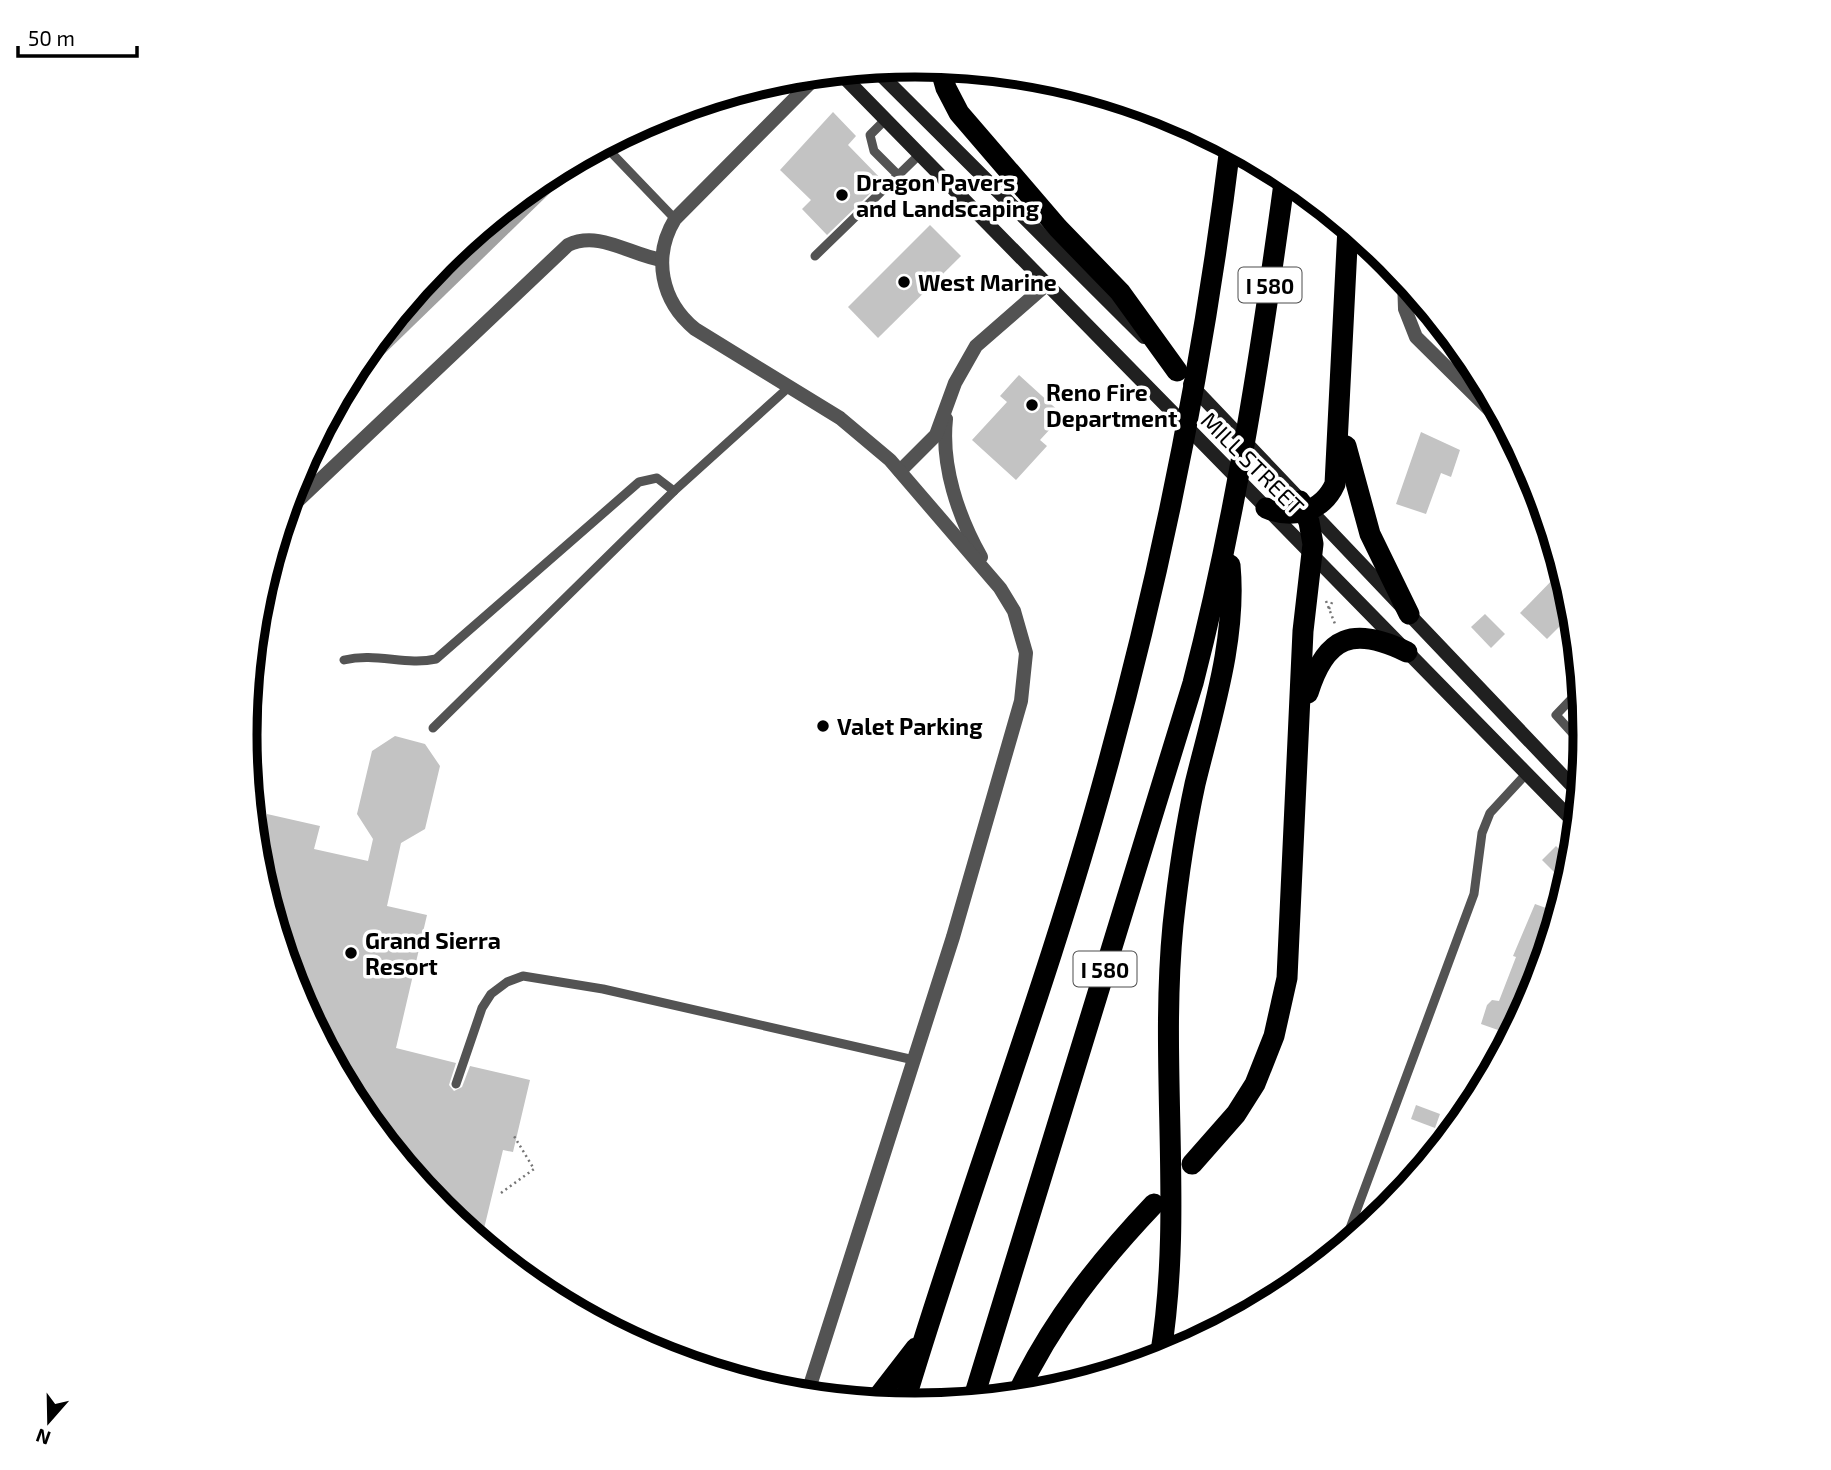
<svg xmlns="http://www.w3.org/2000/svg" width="1831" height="1470" font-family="'Exo 2',sans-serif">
	<rect width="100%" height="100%" fill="#fff"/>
	<!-- water -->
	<polygon fill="#a1a1a1" points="557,170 556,181 550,193 340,397 358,362 442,261 543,177"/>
	<!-- building -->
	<g fill="#c3c3c3">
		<polygon points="833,112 856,136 848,145 883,181 827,235 802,209 811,200 780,170"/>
		<polygon points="930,225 961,256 878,338 848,307"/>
		<polygon points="1019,375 1063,415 1040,440 1047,446 1016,480 972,440 1007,402 1000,396"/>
		<polygon points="1421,432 1460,450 1451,477 1441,473 1426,514 1396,504"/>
		<polygon points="1562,570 1574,612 1547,639 1520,613"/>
		<polygon points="1485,614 1505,634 1491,648 1471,627"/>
		<polygon points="395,736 425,744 440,766 425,829 401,843 387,906 427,915 396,1048 456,1063 449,1085 454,1091 462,1087 470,1066 530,1080 513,1152 503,1150 481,1241 441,1209 358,1107 296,991 258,865 257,856 267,814 320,826 314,849 368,861 373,839 357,814 372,751"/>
		<polygon points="1556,846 1562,852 1568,847 1574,853 1567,885 1542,860"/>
		<polygon points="1548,903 1560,908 1535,992 1489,1078 1482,1074 1498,1030 1481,1024 1487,1005 1492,1000 1499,1001 1516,957 1513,956 1535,904 1546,908"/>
		<polygon points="1416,1105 1440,1114 1435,1128 1411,1119"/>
	</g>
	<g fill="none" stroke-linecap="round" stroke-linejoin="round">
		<!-- path -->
		<g stroke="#757575" stroke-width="2.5" stroke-dasharray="2 3.5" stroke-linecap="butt">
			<polyline points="1326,601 1335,624"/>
			<polyline points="1329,609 1333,600"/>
			<polyline points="501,1193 534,1169 514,1136"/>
		</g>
		<!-- service -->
		<g stroke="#535353" stroke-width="9">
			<polyline points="885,120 870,135 874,151 899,176"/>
			<polyline points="604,145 675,219"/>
			<polyline points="815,256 919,155"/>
			<polyline points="1469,389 1476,368"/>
			<path d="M344,660C376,652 406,666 436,659L639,482L657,478L674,491"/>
			<polyline points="1578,692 1556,715 1585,747"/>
			<polyline points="433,728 674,491 789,387"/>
			<polyline points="1566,780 1583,766"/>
			<polyline points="456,1084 482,1008 491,994 507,982 523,976 603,989 914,1060"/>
			<polyline points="1343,1247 1474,894 1482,833 1490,813 1526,774"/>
		</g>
		<!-- minor -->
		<g stroke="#535353" stroke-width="14">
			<polyline points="1404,279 1405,309 1416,337 1508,428"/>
			<path d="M946,419C941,466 958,516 981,557"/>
			<polyline points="900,471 936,435 955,383 976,346 1046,285"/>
			<path d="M286,512L568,245C599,230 630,255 662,260"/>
			<path d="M807,1395L953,937L1021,701L1026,653L1014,611L1000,588L890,460L840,418L695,329C661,301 652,257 675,219L819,74"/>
		</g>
		<!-- secondary -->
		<g stroke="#202020" stroke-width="14">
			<polyline points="875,69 1144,337"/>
			<polyline points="839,72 1577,825"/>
			<polyline points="1190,384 1580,794"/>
		</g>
		<!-- motorway -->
		<g stroke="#000" stroke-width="21">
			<polyline points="940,67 946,88 959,113 1058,228 1120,292 1177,371"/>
			<polyline points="1346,446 1370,534 1409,614"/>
			<path d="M1266,508C1292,519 1322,513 1335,484L1348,227"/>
			<path d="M1308,693C1326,635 1354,626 1407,652"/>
			<polyline points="1192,1164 1236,1114 1255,1084 1274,1036 1287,978 1303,631 1313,544 1309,522 1300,501"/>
			<path d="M1160,1358C1184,1214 1159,1070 1173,925C1178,878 1185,830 1195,784C1212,714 1237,638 1230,565"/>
			<path d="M1017,1395C1051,1322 1099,1262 1154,1204"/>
			<path d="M973,1400L1193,683C1236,517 1262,346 1285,176"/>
			<polyline points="875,1401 916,1348"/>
			<path d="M904,1404C967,1193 1047,987 1105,775C1162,569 1204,359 1230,147"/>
		</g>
	</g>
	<!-- markers -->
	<g fill="#000" stroke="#fff" stroke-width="2.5">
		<circle cx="842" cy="195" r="7"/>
		<circle cx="904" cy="282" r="7"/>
		<circle cx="1032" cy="405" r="7"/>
		<circle cx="823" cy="726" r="7"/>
		<circle cx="351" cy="953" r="7"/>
	</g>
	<g text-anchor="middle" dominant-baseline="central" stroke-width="7" stroke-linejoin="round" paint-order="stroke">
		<!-- shield labels -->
		<g fill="#fff" stroke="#4c4c4c" stroke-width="2">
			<rect x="1238.5" y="267.5" width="63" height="35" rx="5"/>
			<rect x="1073.5" y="951.5" width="63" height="35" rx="5"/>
		</g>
		<g font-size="21" font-weight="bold" fill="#000">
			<text x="1270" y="285">I 580</text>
			<text x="1105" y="969">I 580</text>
		</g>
		<!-- poi labels -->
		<g font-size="23" font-weight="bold" fill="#000" stroke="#fff" text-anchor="start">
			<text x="856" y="182">Dragon Pavers<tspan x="856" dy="26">and Landscaping</tspan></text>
			<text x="918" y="282">West Marine</text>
			<text x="1046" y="392">Reno Fire<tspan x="1046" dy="26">Department</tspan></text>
			<text x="837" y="726">Valet Parking</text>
			<text x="365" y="940">Grand Sierra<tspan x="365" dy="26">Resort</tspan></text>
		</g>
		<!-- street labels -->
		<g font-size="23" fill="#000" stroke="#fff">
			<text transform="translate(1253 463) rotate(45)">MILL STREET</text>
		</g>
	</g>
	<!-- crop -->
	<path d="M0 0H1831V1470H0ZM257 735a658 658 0 1 1 1316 0a658 658 0 1 1-1316 0Z" fill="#fff" fill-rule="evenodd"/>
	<path fill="none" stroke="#000" stroke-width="9" d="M257 735a658 658 0 1 1 1316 0a658 658 0 1 1-1316 0Z"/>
	<!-- north arrow -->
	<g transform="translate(49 1421) rotate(200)" stroke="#ffffff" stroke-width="5" paint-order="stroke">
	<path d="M0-5L12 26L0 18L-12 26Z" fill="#000000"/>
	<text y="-10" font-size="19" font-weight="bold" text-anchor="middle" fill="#000000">N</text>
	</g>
	<!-- scale -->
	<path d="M18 46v10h119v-10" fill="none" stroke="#000000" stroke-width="3.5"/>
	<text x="28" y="46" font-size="21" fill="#000000" stroke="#ffffff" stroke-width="5" paint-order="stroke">50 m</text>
</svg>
